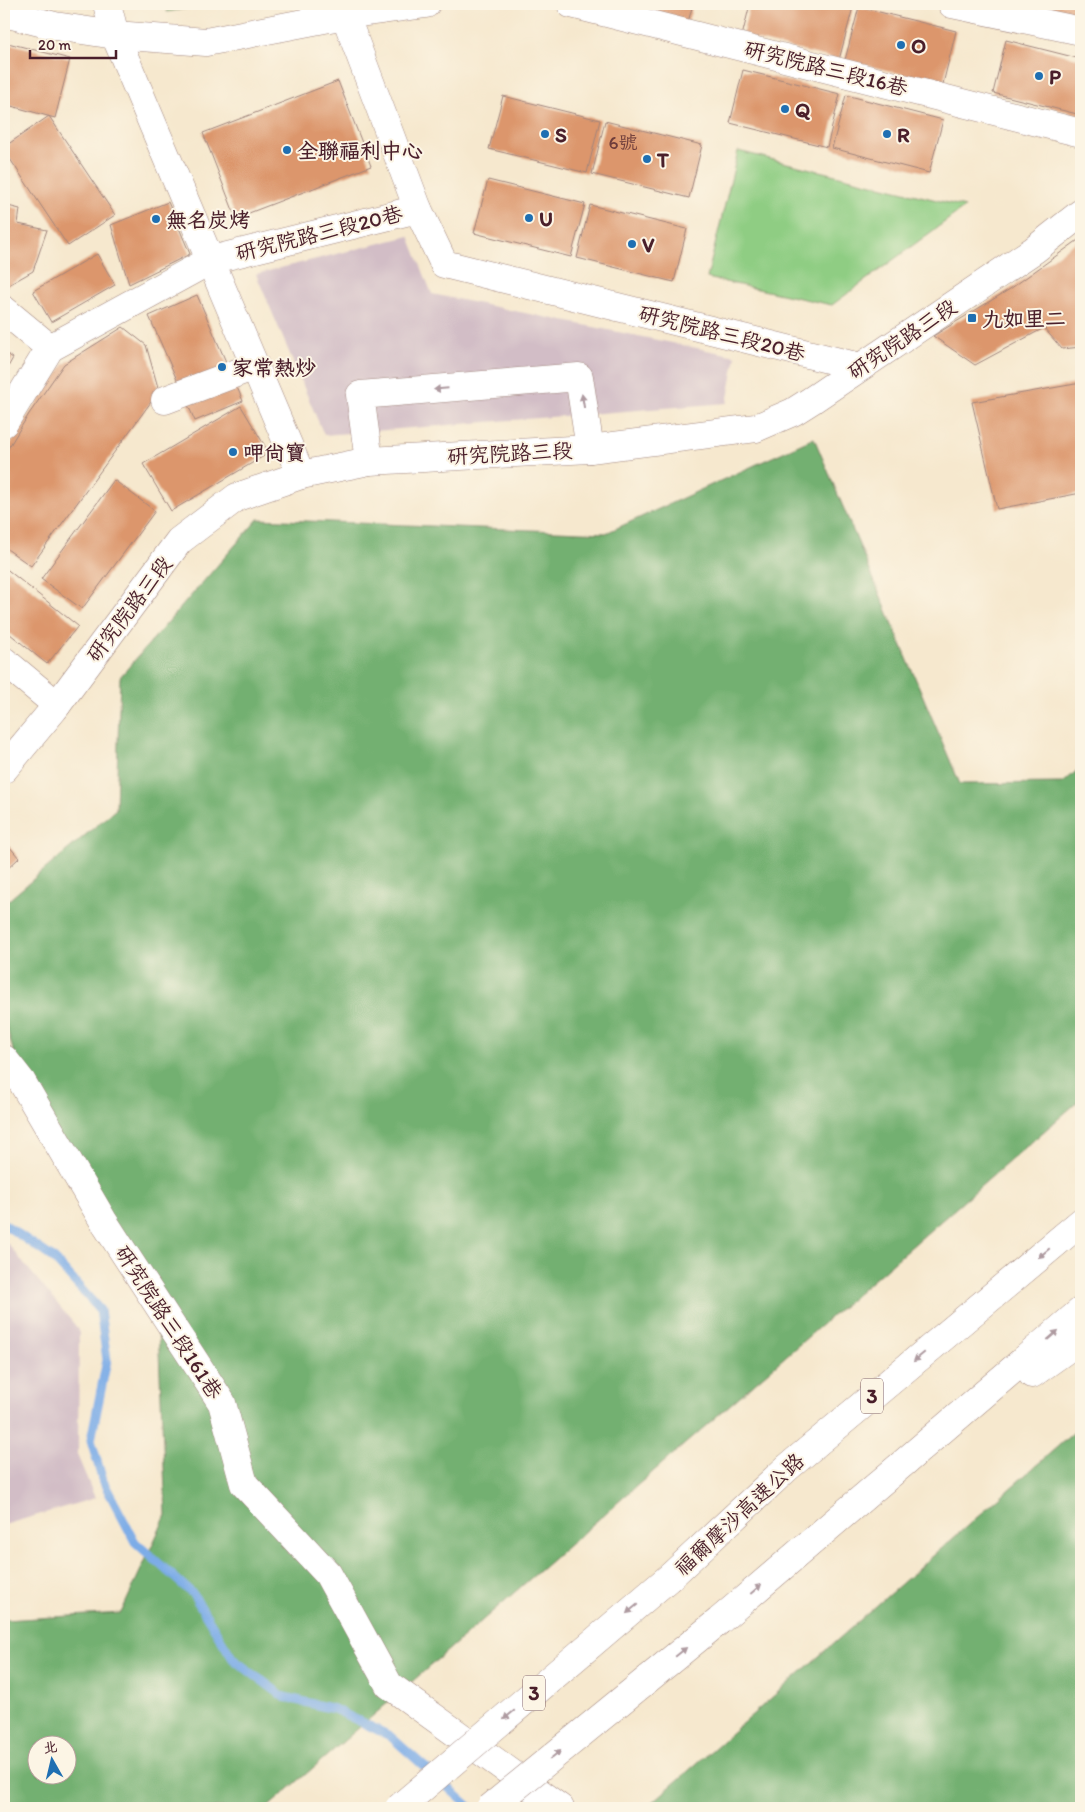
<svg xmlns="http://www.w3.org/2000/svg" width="1085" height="1812" font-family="Itim,'LXGW WenKai TC',sans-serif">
	<rect width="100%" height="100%" fill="#fcf5e5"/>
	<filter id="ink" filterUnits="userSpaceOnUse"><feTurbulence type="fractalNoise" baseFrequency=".02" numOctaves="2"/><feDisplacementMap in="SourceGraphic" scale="10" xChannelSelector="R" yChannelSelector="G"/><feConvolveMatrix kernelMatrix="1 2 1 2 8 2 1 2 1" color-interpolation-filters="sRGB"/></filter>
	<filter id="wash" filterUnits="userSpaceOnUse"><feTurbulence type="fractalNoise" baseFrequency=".0096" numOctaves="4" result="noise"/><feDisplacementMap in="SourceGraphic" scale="20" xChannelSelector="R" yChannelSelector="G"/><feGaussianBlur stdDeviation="1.12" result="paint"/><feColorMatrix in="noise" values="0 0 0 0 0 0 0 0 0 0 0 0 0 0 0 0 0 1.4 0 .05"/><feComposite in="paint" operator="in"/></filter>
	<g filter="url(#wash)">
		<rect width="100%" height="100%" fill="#f6e8ce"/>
		<!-- industrial -->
		<g fill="#d2bdc6">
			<polygon points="409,236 432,294 736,356 727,403 324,435 256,274"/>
			<polygon points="4,1244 8,1244 79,1330 78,1457 95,1498 4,1525"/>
		</g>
		<!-- green -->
		<g fill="#8fcd83" stroke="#6c7657">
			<polygon points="166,4 211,4 167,12"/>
			<polygon points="738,151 965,207 832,305 707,278"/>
		</g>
		<!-- forest -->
		<g fill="#73b071" stroke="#5e684e" fill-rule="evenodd">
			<path d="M814,438L960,784L1063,783L1081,767V1099L267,1808H4V1620L121,1613L166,1515L157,1305L22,1082L4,1018V904L116,809L120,677L258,519L606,533ZM38,1744H68V1774H38Z"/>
			<polygon points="1081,1426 1081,1808 646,1808"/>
		</g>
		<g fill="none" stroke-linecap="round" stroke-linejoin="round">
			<!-- stream -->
			<polyline stroke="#7bace7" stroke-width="9" points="4,1224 53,1258 100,1310 107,1360 91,1440 103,1481 135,1542 193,1594 233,1659 284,1697 334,1709 390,1736 471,1808"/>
		</g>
		<g id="blocks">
			<!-- building -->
			<g fill="#dc966c">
				<polygon points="600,4 693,4 687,26"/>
				<polygon points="750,4 840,4 853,7 839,60 742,36"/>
				<polygon points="1019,4 1081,4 1081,20"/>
				<polygon points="859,7 956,31 943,84 845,60"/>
				<polygon points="1006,40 1081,59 1081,115 993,93"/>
				<polygon points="4,42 70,59 55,118 4,104"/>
				<polygon points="743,70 840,94 827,147 730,123"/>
				<polygon points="338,81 371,166 236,218 203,133"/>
				<polygon points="846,95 943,120 929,173 832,148"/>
				<polygon points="503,96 600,120 587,173 489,149"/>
				<polygon points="49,116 115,215 68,246 4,150 4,147"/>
				<polygon points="605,121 702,145 689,198 592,174"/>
				<polygon points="488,180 585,204 571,257 474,233"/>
				<polygon points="4,185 9,187 4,203"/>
				<polygon points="168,202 190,254 129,284 111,225"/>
				<polygon points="4,205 20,209 18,224 47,230 33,271 5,287"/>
				<polygon points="590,205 687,229 674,282 577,258"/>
				<polygon points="1081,238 1081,347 1062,349 1044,328 975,365 933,336 1010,289"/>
				<polygon points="97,254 115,285 51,322 33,291"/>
				<polygon points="197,295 243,401 195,421 149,316"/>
				<polygon points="123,327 146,345 159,391 31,566 4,547 4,455 29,414 64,364"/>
				<polygon points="4,352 13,358 4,374"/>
				<polygon points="1081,383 1081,493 997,509 972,402"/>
				<polygon points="241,406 269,453 171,511 143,464"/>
				<polygon points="114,480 155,511 82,609 41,579"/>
				<polygon points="4,567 78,626 47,664 4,629"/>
				<polygon points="4,840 19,858 4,872"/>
			</g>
		</g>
	</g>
	<g filter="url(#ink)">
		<use href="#blocks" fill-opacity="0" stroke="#a0847c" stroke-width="1"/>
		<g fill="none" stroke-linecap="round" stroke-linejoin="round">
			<defs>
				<g id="minor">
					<polyline points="107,4 115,35 301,475"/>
					<polyline points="571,4 1081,133"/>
					<polyline points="952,4 1081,31"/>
					<polyline points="4,13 55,26 115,35 206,42 345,15 426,4"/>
					<polyline points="345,15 418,209"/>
					<polyline points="4,310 50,348"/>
					<polyline points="165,400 255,366"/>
					<polyline points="4,423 50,348 211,260 418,209 444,264 860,367"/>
					<polyline points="369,461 360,395 579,377 590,449"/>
					<polyline points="4,661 57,705"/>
					<polyline points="4,769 54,709 179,541 237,497 301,475 369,461 590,449 756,428 793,412 812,400 1034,250 1081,213"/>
					<polyline points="4,1059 22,1082 104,1222 222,1403 244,1484 328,1574 389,1685 560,1808"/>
				</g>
				<g id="highway">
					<polyline points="1032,1374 1081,1339"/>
					<polyline points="670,1577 787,1468 1081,1222"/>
					<polyline points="719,1621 1081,1311"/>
				</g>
			</defs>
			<!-- minor casing -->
			<use href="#minor" stroke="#a0847c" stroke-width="29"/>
			<!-- highway casing -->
			<use href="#highway" stroke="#a0847c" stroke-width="29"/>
			<!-- minor -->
			<use href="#minor" stroke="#fff" stroke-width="28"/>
			<!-- highway -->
			<use href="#highway" stroke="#fff" stroke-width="28"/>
			<defs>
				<g id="highway-bridge">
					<polyline points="399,1808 670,1577"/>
					<polyline points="490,1808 719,1621"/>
				</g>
			</defs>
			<!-- highway-bridge casing -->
			<use href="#highway-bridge" stroke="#a0847c" stroke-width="29" stroke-linecap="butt"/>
			<!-- highway-bridge -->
			<use href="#highway-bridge" stroke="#fff" stroke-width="28"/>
		</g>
		<!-- one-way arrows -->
		<defs><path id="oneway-solid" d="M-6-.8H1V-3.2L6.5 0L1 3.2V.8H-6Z" transform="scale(1.25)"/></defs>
		<g fill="#ae9aa0">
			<use href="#oneway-solid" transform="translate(441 389) rotate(175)"/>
			<use href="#oneway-solid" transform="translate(583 401) rotate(-99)"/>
			<use href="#oneway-solid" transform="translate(1044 1253) rotate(140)"/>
			<use href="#oneway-solid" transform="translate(1053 1335) rotate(-41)"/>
			<use href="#oneway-solid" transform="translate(919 1357) rotate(140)"/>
			<use href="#oneway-solid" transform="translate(756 1589) rotate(-41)"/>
			<use href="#oneway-solid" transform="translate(632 1609) rotate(140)"/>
			<use href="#oneway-solid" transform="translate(681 1652) rotate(-39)"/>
			<use href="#oneway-solid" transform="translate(509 1715) rotate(140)"/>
			<use href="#oneway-solid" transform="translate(555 1755) rotate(-39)"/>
		</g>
	</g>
	<!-- markers -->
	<g fill="#1f6fb2" stroke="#fcf5e5" stroke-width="2">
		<circle cx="901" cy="45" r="5"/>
		<circle cx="1039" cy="76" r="5"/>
		<circle cx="785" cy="109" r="5"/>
		<circle cx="545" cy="134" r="5"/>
		<circle cx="887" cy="134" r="5"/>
		<circle cx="287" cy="150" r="5"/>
		<circle cx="647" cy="159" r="5"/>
		<circle cx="529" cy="218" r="5"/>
		<circle cx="156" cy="219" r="5"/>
		<circle cx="632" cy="244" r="5"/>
		<rect x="967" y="313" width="10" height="10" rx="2.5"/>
		<circle cx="222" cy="367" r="5"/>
		<circle cx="233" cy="452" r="5"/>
	</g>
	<g text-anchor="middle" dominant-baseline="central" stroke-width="4" stroke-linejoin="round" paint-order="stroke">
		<!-- number labels -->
		<g font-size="19" fill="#6e3d3b">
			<text x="623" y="142">6號</text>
		</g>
		<!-- shield labels -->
		<g fill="#fcf5e5" stroke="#7f5f63" stroke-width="1">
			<rect x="861" y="1378.5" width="22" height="35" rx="4"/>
			<rect x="523" y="1675.5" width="22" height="35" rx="4"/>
		</g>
		<g font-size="20" font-weight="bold" fill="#4a1f2b">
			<text x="872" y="1396">3</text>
			<text x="534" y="1693">3</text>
		</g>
		<!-- poi labels -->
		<g font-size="21" font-weight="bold" fill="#4a1f2b" stroke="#fcf5e5" text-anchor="start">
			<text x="911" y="45">O</text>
			<text x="1049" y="76">P</text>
			<text x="795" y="109">Q</text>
			<text x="555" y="134">S</text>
			<text x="897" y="134">R</text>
			<text x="297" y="150">全聯福利中心</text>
			<text x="657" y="159">T</text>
			<text x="539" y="218">U</text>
			<text x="166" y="219">無名炭烤</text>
			<text x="642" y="244">V</text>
			<text x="982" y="318">九如里二</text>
			<text x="232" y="367">家常熱炒</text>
			<text x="243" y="452">呷尚寶</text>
		</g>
		<!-- street labels -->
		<g font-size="21" fill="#4a1f2b" stroke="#fcf5e5">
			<text transform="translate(826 68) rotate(14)">研究院路三段16巷</text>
			<text transform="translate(319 233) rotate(-14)">研究院路三段20巷</text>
			<text transform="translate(722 333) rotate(14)">研究院路三段20巷</text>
			<text transform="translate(902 339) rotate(-34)">研究院路三段</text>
			<text transform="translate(510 453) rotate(-3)">研究院路三段</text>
			<text transform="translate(129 609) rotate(-53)">研究院路三段</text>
			<text transform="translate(169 1322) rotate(57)">研究院路三段161巷</text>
			<text transform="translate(739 1514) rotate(-43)">福爾摩沙高速公路</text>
		</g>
	</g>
	<!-- margin -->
	<rect width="1085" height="1812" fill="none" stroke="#fcf5e5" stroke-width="20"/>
	<!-- north arrow -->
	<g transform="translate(52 1760) rotate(352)"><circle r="24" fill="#fcf5e5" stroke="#b59f9b"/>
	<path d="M0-4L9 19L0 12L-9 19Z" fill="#1f6fb2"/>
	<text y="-8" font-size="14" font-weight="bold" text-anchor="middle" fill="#4a1f2b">北</text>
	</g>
	<!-- scale -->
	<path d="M30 50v8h86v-8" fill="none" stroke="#4a1f2b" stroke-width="2.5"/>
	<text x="38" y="50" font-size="15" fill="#4a1f2b" stroke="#fcf5e5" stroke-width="4" paint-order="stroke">20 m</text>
</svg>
